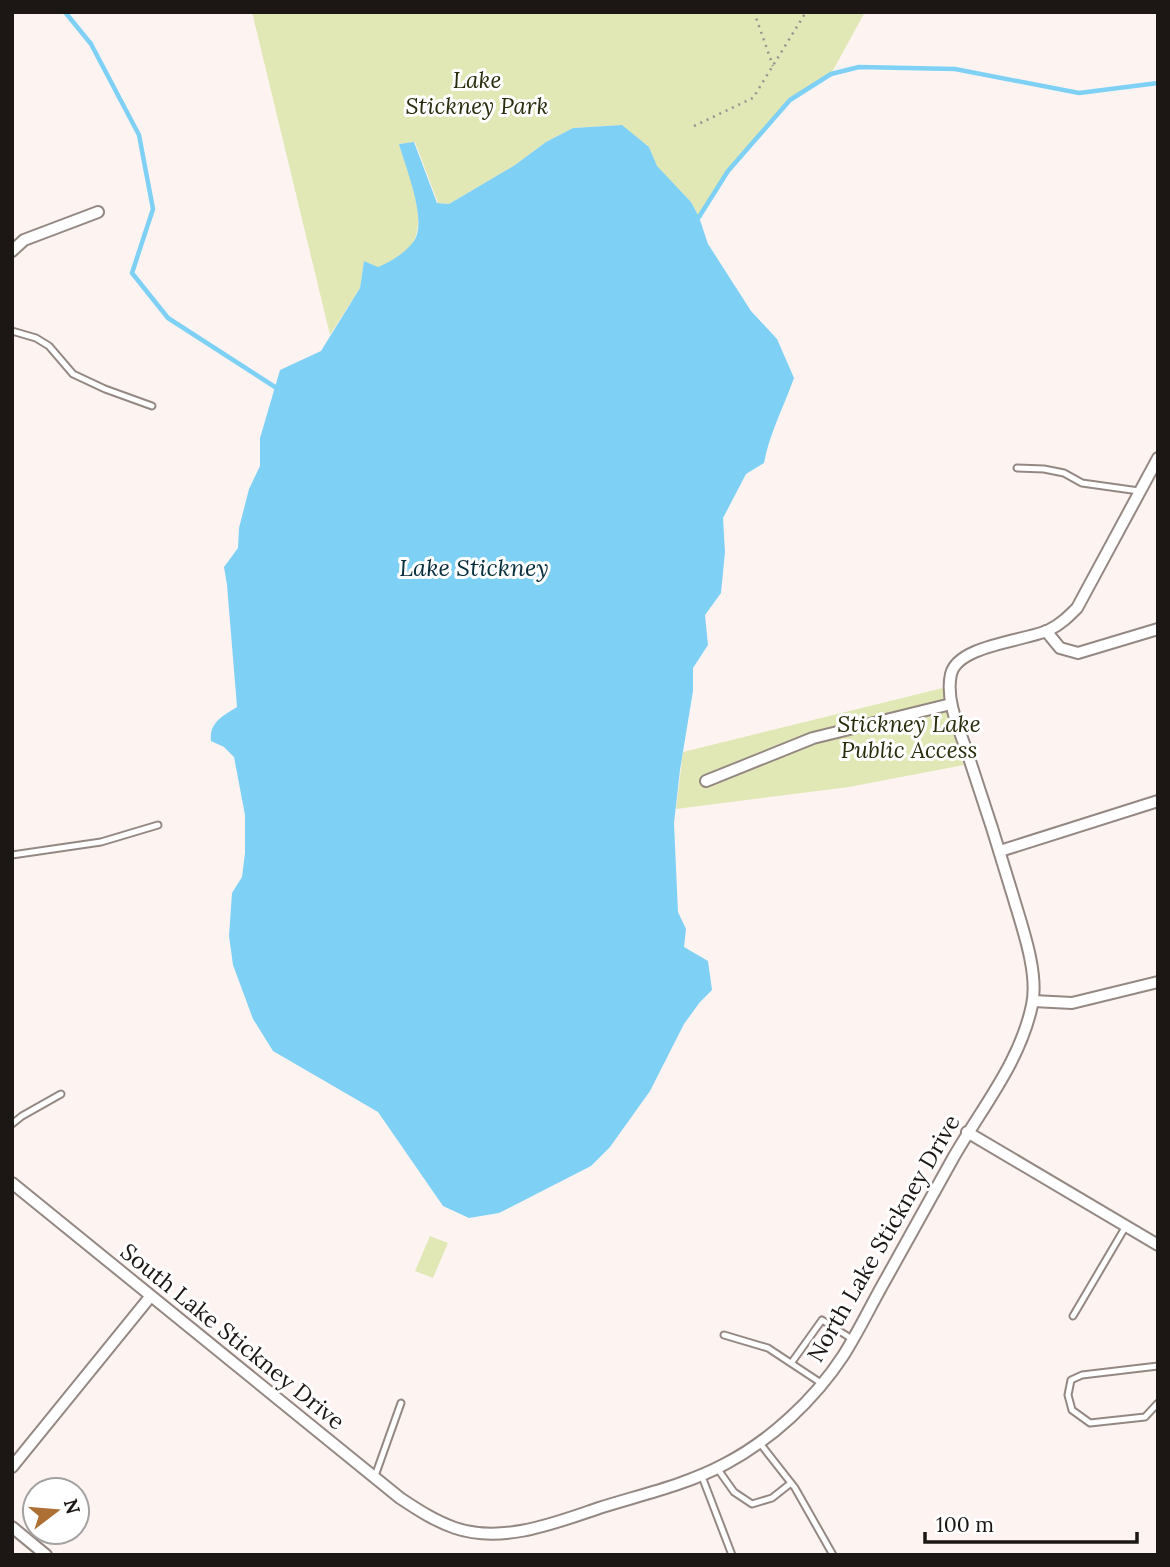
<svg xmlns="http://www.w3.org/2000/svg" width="1170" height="1567" font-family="Lora,serif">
	<rect width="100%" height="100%" fill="#fdf4f1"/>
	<!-- green -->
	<g fill="#e1e8b5">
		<path d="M252,12H865L831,74L790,100L728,171L699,217L691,202L656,166L649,147L621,125L573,128L546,142L515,165L449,204L438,203L415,142L399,144C407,172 424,207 416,236C412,251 391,261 378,267L364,261L360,288L330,335Z"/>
		<polygon points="943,688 945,706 964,765 849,787 676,809 683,752"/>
		<polygon points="430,1236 448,1243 433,1278 415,1271"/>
	</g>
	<!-- water -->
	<path fill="#7fd0f5" d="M622,125L649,147L657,166L691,202L699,217L708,244L751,311L777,339L794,378C784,406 769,435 764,463L746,474L723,518L725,552L721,593L705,615L708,645L693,668V691L680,770L674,823L678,912L686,929L684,947L708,961L712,990L700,1002L684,1024L650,1091L610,1147L591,1166L499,1213L469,1218L443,1206L378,1112L273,1051L253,1019L233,965L229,936L232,893L242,877L245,853V815L234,757L224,747L211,741C209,722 223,716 237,707L227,585L224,567L238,548L239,528L249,489L260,466V438L280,370L321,351L360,288L364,261L378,267C392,261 405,253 414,241C428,221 405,166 399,144L414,142L437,203L449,204L515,165L546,142L573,128Z"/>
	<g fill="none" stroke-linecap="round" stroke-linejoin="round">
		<!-- stream -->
		<g stroke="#7fd0f5" stroke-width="4.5">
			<polyline points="65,12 91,44 139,135 153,209 132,273 168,318 275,387"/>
			<polyline points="699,217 728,171 790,100 831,74 859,67 955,69 1079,93 1158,83"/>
		</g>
		<defs>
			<g id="lane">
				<polyline points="12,331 36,338 49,346 73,374 105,389 152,406"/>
				<polyline points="1017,468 1044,469 1064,473 1082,483 1139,491"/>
				<polyline points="12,855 101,842 158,825"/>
				<polyline points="12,1124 22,1116 61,1094"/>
				<polyline points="1073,1316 1126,1226"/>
				<polyline points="724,1335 768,1348 821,1383"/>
				<polyline points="792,1362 822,1320 852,1339"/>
				<polyline points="1158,1366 1082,1375 1071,1380 1068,1395 1072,1410 1090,1423 1145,1417 1158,1403"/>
				<polyline points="759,1442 795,1488 833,1555"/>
				<polyline points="717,1468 734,1492 752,1504 772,1498 791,1483"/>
				<polyline points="701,1474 732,1555"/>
				<polyline points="375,1476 401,1403"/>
			</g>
			<g id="street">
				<polyline points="12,251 24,240 98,212"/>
				<polyline points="1046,631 1060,648 1078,653 1158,629"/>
				<polyline points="706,781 813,738 951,704"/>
				<polyline points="1000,851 1158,801"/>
				<polyline points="1033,1001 1072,1003 1158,982"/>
				<polyline points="967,1132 1158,1245"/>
				<path d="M12,1183L400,1498C418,1510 435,1521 455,1528C502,1544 555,1523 599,1508C640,1495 686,1485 725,1464C771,1440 814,1400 843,1356C859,1331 872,1303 887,1277C909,1238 930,1199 952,1160C980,1110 1020,1063 1032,1005C1039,973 1022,927 1013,896C999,849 984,802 968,755C960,730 945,701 951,674C958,645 1025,641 1049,630C1061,624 1068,617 1077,608L1158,458"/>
				<polyline points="12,1467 150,1297"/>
				<polyline points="12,1527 46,1555"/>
			</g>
		</defs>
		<!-- lane casing -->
		<use href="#lane" stroke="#958883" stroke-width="9"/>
		<!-- street casing -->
		<use href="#street" stroke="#958883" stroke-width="14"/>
		<!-- path -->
		<g stroke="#99928f" stroke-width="2.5" stroke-dasharray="2 5" stroke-linecap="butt">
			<polyline points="754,12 773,66"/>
			<polyline points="694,126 753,98 806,12"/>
		</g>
		<!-- lane -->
		<use href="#lane" stroke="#fff" stroke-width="5"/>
		<!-- street -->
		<use href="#street" stroke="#fff" stroke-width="10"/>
	</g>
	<g text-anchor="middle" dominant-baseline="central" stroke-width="6" stroke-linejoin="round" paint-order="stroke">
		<!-- park labels -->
		<g font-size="23" font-style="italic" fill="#2a2d0d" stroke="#fff">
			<text x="477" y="79">Lake<tspan x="477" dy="26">Stickney Park</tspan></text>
			<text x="909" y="723">Stickney Lake<tspan x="909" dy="26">Public Access</tspan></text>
		</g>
		<!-- street labels -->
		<g font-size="23" fill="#1c1715" stroke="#fff">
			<text transform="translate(883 1238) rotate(-60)">North Lake Stickney Drive</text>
			<text transform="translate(233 1336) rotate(39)">South Lake Stickney Drive</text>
		</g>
		<!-- water labels -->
		<g font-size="24" font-style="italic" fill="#082f3e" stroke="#fff">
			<text x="474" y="567">Lake Stickney</text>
		</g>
	</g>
	<!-- border -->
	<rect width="1170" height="1567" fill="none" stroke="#1c1715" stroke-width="28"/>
	<!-- north arrow -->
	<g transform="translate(56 1511) rotate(74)"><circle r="33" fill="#ffffff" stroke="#a4a2a1" stroke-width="2"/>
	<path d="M0-5L12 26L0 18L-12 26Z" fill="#ae6f35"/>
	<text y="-10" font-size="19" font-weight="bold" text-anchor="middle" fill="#1c1715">N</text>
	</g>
	<!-- scale -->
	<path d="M925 1532v10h212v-10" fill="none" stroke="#1c1715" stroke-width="3.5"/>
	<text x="936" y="1532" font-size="21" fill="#1c1715" stroke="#ffffff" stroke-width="5" paint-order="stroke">100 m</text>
</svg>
